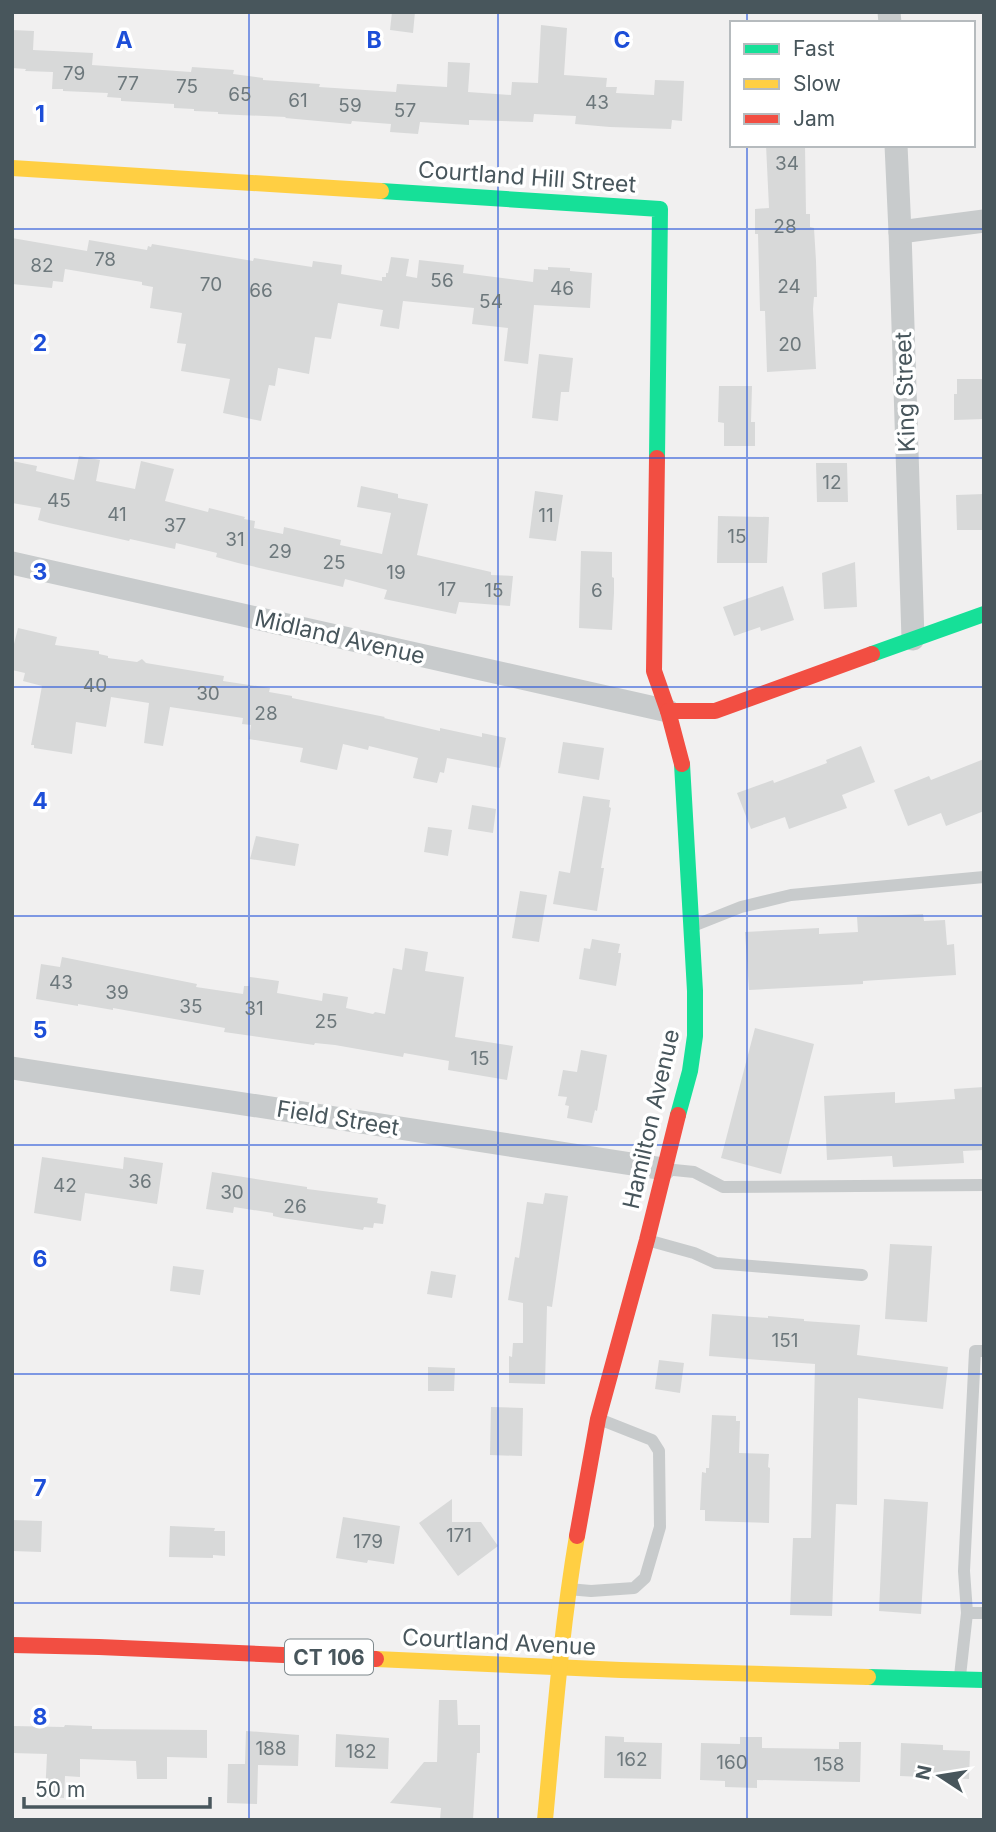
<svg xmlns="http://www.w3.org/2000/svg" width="996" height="1832" font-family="Inter,sans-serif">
	<rect width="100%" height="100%" fill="#f1f0f0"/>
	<!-- building -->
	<g fill="#d8d9d9">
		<polygon points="392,12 415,12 413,33 390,30"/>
		<polygon points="541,25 567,28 564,75 607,78 606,87 617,87 616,93 654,95 655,80 684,81 682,121 672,120 671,129 610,127 575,124 576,116 534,114 533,122 469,120 469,125 420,122 418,134 390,132 391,124 352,121 351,124 285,118 286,117 218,114 218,112 194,111 194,109 174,108 174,104 121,101 121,98 107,97 108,93 63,91 63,89 52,89 53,72 25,71 26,69 12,68 12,30 34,31 33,50 93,53 92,65 191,72 192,67 234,70 233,74 263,78 263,80 320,84 319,87 396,92 397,84 447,87 448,62 470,63 468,92 511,95 512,82 538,83"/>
		<polygon points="766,145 805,145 806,214 810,214 810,227 814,228 816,261 817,297 814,297 813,309 816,369 767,372 765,311 760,311 758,234 755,234 755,209 769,208"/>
		<polygon points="12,238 87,251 89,240 147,250 148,246 151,247 152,244 253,261 254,258 312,267 313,261 342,265 341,274 382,281 382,277 386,277 386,273 388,273 391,257 409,259 406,276 417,278 419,260 464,265 463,273 533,282 534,269 548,270 548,267 570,268 570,271 592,273 590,308 534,305 528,364 504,361 508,328 472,324 474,308 403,301 399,329 380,326 383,310 338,303 331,339 315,337 309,374 278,368 275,386 269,385 261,421 223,413 230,379 181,371 186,344 177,343 182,313 150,308 153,287 142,285 142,282 65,269 63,282 53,281 52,288 12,284"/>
		<polygon points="539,354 573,358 569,392 561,392 558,421 532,418"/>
		<polygon points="957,379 984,379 984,419 954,420 954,394 957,394"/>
		<polygon points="719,386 752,386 751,422 755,422 755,446 724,446 724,423 718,422"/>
		<polygon points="79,456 100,460 96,481 135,489 141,461 174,469 165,501 208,512 209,508 245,517 244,519 255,521 254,528 283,534 284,527 341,540 340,545 382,554 391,513 357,507 361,486 398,494 398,498 428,504 417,555 491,572 491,575 513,576 510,606 459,602 456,614 384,599 387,590 345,579 343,587 238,563 216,557 217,553 176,543 175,549 130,539 129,541 49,523 38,520 41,508 12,503 12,461 37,466 36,471 74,480"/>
		<polygon points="816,463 847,463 848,502 817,502"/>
		<polygon points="535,491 563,495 556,541 529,538"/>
		<polygon points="984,494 984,530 957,530 956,495"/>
		<polygon points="718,516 769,517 767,563 717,563"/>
		<polygon points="581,551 612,552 612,577 614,578 614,593 612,630 579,628"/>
		<polygon points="855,562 857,607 824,609 822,573"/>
		<polygon points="783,586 794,620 761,631 760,627 734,636 723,607"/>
		<polygon points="18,628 57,637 55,645 99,651 99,654 108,656 108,658 137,662 142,659 146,663 224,676 223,681 270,688 269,692 292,696 292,698 385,717 384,718 440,731 440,728 482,737 482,733 506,738 500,768 447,758 444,773 440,772 437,783 413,778 418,758 369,746 368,750 343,744 337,770 300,762 303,748 249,739 251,725 242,724 243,718 170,707 163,746 144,743 149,703 111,697 106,727 76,722 72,754 34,748 34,745 31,745 42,686 23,681 25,673 12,670 12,652"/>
		<polygon points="563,742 604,748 599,780 558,773"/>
		<polygon points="861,746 875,782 842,795 847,808 789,829 785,817 751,829 737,793 773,780 774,783 827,763 826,760"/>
		<polygon points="984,759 984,811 946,826 941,813 908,826 894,790 929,776 931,780"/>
		<polygon points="583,796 610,800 609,807 611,808 601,868 604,868 597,911 553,904 559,871 570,873"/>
		<polygon points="472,805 496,809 493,833 468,829"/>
		<polygon points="428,827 452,830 448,856 424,852"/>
		<polygon points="256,836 299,844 295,866 250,859"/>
		<polygon points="520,891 547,895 539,942 512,938"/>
		<polygon points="923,914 924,921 945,920 947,945 954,944 956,975 863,981 863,984 749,990 745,932 819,928 819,934 858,932 857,917"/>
		<polygon points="592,939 620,944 618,953 621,953 621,956 616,986 579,979 584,948 590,949"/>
		<polygon points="405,948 428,952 425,971 464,977 455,1037 513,1046 507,1080 448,1070 449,1061 404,1053 403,1057 335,1045 315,1043 314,1045 224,1032 225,1028 113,1008 113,1010 78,1004 78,1006 36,999 41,964 60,967 62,957 197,984 196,987 243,994 244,986 249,986 250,977 272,980 279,981 277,993 322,1001 323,993 348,997 346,1008 373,1014 375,1012 385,1014 393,968 402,970"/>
		<polygon points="755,1028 814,1044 781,1174 721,1158"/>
		<polygon points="581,1050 607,1055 597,1111 595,1110 592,1123 567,1118 569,1106 565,1105 567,1097 558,1096 563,1070 577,1072"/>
		<polygon points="984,1087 984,1150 963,1151 964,1163 893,1167 892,1156 827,1160 824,1096 895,1092 895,1103 955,1099 954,1089"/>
		<polygon points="42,1157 123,1169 124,1157 163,1163 157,1204 85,1193 81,1221 34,1213"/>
		<polygon points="212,1172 307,1187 307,1189 378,1198 377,1203 386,1205 383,1224 374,1223 373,1228 364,1227 363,1230 282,1218 273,1216 273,1213 234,1207 233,1213 206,1209"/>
		<polygon points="545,1193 568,1196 552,1307 547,1306 545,1384 509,1383 509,1356 512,1357 513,1343 523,1343 523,1303 508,1300 515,1257 519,1258 527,1202 543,1204"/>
		<polygon points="890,1244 932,1246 927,1322 885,1319"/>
		<polygon points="173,1266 204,1270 200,1295 170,1291"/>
		<polygon points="431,1271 456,1275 452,1298 427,1294"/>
		<polygon points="712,1314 768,1318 768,1316 804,1319 804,1321 860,1325 857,1355 948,1367 943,1409 858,1398 857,1505 836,1504 832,1616 790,1615 793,1538 811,1538 815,1364 709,1356"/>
		<polygon points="659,1360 684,1363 680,1393 655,1389"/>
		<polygon points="428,1367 455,1368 454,1391 428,1391"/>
		<polygon points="491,1407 523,1408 522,1456 490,1455"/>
		<polygon points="712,1415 736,1416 736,1421 740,1421 739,1453 769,1454 768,1467 770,1468 769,1523 705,1521 705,1510 700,1510 702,1472 706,1473 706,1468 709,1468"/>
		<polygon points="452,1499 452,1522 481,1522 498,1546 458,1576 419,1523"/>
		<polygon points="884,1499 928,1502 921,1614 879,1611"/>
		<polygon points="343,1517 400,1526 394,1564 368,1560 367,1563 336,1558"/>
		<polygon points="12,1520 42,1521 41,1552 12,1551"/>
		<polygon points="170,1526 215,1528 214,1531 225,1531 225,1556 213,1555 213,1558 169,1557"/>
		<polygon points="439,1700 457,1700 458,1725 480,1725 480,1753 477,1753 473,1820 440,1820 441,1808 390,1803 424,1762 437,1762"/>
		<polygon points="65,1725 92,1726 92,1729 207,1730 207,1758 167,1757 167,1779 137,1779 136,1761 80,1759 80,1777 65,1776 64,1798 45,1797 47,1754 12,1753 12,1726 64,1727"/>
		<polygon points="246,1731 299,1735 298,1766 258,1765 257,1804 227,1803 228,1764 245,1764"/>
		<polygon points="336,1734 389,1738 388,1769 335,1767"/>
		<polygon points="605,1736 624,1737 624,1742 662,1743 661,1779 604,1778"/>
		<polygon points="740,1737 762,1737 762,1748 839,1749 839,1742 861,1742 860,1782 757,1780 757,1788 725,1787 725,1781 700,1780 701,1743 740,1744"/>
		<polygon points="901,1743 943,1745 943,1750 970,1751 969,1779 900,1776"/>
	</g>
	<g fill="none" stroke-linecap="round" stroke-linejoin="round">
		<!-- lane -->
		<g stroke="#c8cbcc" stroke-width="12">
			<polyline points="693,926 741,907 791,895 984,877"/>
			<polyline points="664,1169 694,1172 723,1187 984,1185"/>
			<polyline points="647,1240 694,1253 716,1263 862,1275"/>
			<polyline points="568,1589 591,1591 634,1588 645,1578 660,1527 659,1451 652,1440 599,1419"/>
			<polyline points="967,1613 964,1571 975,1351 984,1351"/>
			<polyline points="960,1676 967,1613 984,1613"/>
		</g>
		<!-- street -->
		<g stroke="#c8cbcc" stroke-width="23">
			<polyline points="889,12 890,23"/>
			<polyline points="896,145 900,232 913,639"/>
			<polyline points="900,232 984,221"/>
			<polyline points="12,563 668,711"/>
			<polyline points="12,1068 664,1169"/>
		</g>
		<!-- fast -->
		<g stroke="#16e098" stroke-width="16">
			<polyline points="381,191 660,209 657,458"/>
			<polyline points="872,654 984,614"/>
			<polyline points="678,1115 690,1071 695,1036 695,991 682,764"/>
			<polyline points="868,1677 984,1680"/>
		</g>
		<!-- slow -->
		<g stroke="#ffcf43" stroke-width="16">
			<polyline points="12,168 381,191"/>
			<polyline points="376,1659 621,1670 868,1677"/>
			<path d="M545,1820C554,1725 561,1630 577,1536"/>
		</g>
		<!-- jam -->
		<g stroke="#f24e42" stroke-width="16">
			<polyline points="657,458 654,671 668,711 682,764"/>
			<polyline points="668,711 715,711 872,654"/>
			<polyline points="577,1536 598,1419 647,1240 678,1115"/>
			<polyline points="12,1645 99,1647 376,1659"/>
		</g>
	</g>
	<!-- grid -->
	<path fill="none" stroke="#1d4ed8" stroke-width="2" stroke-opacity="0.55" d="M249,12V1820M498,12V1820M747,12V23M747,145V1820M12,229H984M12,458H984M12,687H984M12,916H984M12,1145H984M12,1374H984M12,1603H984"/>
	<g text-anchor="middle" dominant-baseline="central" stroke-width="7" stroke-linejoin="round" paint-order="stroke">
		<!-- number labels -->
		<g font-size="19" fill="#6d787c">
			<text x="74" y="73">79</text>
			<text x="128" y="83">77</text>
			<text x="187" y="86">75</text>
			<text x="240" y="94">65</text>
			<text x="298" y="100">61</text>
			<text x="597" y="102">43</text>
			<text x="350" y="105">59</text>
			<text x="405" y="110">57</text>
			<text x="787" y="163">34</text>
			<text x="785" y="226">28</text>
			<text x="105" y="259">78</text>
			<text x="42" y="265">82</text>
			<text x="442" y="280">56</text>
			<text x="211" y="284">70</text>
			<text x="789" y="286">24</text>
			<text x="562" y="288">46</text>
			<text x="261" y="290">66</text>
			<text x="491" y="301">54</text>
			<text x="790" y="344">20</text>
			<text x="832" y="482">12</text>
			<text x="59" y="500">45</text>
			<text x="117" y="514">41</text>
			<text x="546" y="515">11</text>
			<text x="175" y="525">37</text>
			<text x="737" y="536">15</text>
			<text x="235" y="539">31</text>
			<text x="280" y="551">29</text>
			<text x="334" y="562">25</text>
			<text x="396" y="572">19</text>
			<text x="447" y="589">17</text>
			<text x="494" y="590">15</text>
			<text x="597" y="590">6</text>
			<text x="95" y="685">40</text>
			<text x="208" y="693">30</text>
			<text x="266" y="713">28</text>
			<text x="61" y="982">43</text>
			<text x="117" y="992">39</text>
			<text x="191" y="1006">35</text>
			<text x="254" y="1008">31</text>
			<text x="326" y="1021">25</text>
			<text x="480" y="1058">15</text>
			<text x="140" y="1181">36</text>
			<text x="65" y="1185">42</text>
			<text x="232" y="1192">30</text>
			<text x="295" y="1206">26</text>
			<text x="785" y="1340">151</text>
			<text x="459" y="1535">171</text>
			<text x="368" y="1541">179</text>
			<text x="271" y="1748">188</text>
			<text x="361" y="1751">182</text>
			<text x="632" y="1759">162</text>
			<text x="732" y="1762">160</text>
			<text x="829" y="1764">158</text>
		</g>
		<!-- shield labels -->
		<rect fill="#fff" stroke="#7f898d" stroke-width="2" x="285" y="1639.5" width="88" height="35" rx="5"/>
		<g font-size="21" font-weight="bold" fill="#48565c">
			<text x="329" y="1657">CT 106</text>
		</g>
		<!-- street labels -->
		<g font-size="23" fill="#48565c" stroke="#fff">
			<text transform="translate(527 177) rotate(4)">Courtland Hill Street</text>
			<text transform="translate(905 392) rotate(-92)">King Street</text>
			<text transform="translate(340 637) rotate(13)">Midland Avenue</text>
			<text transform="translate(338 1118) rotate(9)">Field Street</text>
			<text transform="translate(651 1119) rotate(-77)">Hamilton Avenue</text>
			<text transform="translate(499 1642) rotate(3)">Courtland Avenue</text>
		</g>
	</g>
	<g font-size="23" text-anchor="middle" font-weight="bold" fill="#1d4ed8" stroke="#fff" stroke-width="7" stroke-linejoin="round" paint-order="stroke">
		<text x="124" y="48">A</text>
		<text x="374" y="48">B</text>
		<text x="622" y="48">C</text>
		<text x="40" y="122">1</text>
		<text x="40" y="351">2</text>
		<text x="40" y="580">3</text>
		<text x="40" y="809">4</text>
		<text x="40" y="1038">5</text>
		<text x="40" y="1267">6</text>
		<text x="40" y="1496">7</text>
		<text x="40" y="1725">8</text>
	</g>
	<!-- border -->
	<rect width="996" height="1832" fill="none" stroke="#48565c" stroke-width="28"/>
	<!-- legend -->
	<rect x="730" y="21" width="245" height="126" fill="#ffffff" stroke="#b6bbbe" stroke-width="2"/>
	<rect x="744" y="44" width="35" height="10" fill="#16e098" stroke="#b6bbbe" stroke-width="2"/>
	<text x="793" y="56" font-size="21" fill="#48565c">Fast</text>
	<rect x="744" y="79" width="35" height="10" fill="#ffcf43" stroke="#b6bbbe" stroke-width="2"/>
	<text x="793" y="91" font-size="21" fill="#48565c">Slow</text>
	<rect x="744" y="114" width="35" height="10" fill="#f24e42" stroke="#b6bbbe" stroke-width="2"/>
	<text x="793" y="126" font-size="21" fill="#48565c">Jam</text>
	<!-- north arrow -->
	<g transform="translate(940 1776) rotate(282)" stroke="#ffffff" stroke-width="5" paint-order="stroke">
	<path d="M0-5L12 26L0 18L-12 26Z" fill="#48565c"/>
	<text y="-10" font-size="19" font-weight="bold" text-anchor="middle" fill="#48565c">N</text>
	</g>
	<!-- scale -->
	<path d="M24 1797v10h186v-10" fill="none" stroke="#48565c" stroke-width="3.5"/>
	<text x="35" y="1797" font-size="21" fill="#48565c" stroke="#ffffff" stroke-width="5" paint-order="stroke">50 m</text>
</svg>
